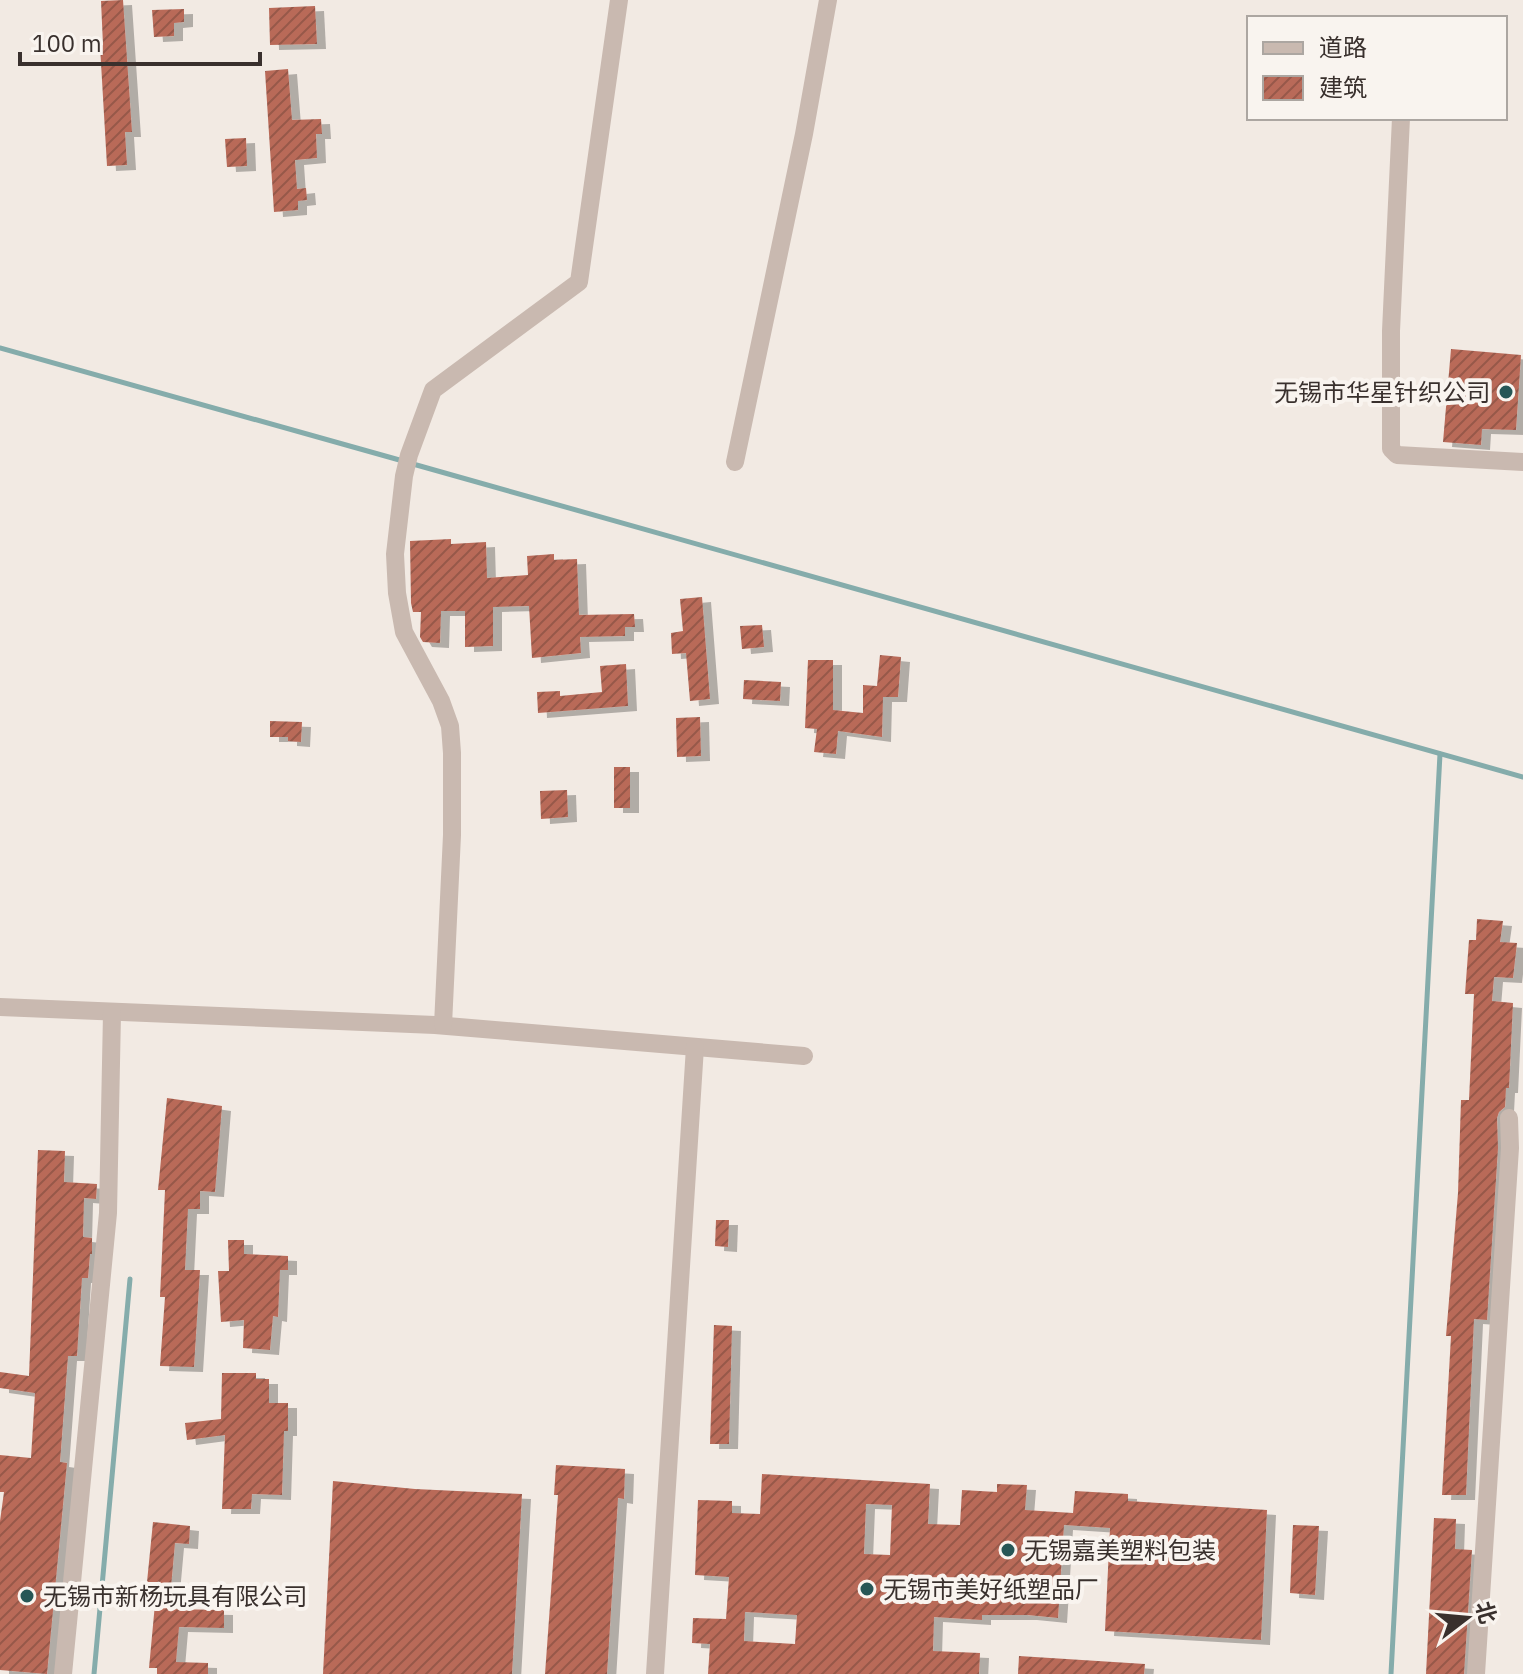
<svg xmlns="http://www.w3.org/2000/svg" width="1523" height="1674" font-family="'IBM Plex Sans','Noto Sans SC',sans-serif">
	<defs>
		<pattern id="building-hatch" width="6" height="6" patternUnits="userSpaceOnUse" patternTransform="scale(2)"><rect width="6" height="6" fill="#b96a59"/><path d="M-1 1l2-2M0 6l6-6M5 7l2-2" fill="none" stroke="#97584a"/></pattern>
		<filter id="shadow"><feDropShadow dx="9" dy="5" stdDeviation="0" flood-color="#0004"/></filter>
	</defs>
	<rect width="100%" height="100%" fill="#f2eae3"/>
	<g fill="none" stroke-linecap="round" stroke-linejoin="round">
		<!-- stream -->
		<g stroke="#85acab" stroke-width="5">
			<polyline points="0,348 403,461"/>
			<polyline points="413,464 1523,777"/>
			<polyline points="94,1674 130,1279"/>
			<polyline points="1391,1674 1440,754"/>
		</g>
	</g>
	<!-- building -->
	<g fill="url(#building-hatch)" fill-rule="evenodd" filter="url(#shadow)">
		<polygon points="123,0 132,132 125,132 127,165 107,166 100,46 103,45 101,1"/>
		<polygon points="315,6 317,44 270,45 269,8"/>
		<polygon points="184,9 184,22 174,23 174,36 154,37 152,10"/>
		<polygon points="288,69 292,120 321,119 322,134 316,134 317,158 295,160 297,189 306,188 307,200 298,201 298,210 274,212 265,71"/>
		<polygon points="246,138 247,166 227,167 225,139"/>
		<polygon points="1451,349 1521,355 1516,430 1482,429 1481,445 1443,442"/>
		<polygon points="451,539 451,544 486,542 487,578 528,575 527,556 554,554 554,560 577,559 579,615 634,614 635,627 625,627 625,636 580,637 581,653 532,658 529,606 493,607 493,646 465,647 465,611 441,611 440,643 423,642 420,637 421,612 413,612 411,603 410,541"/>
		<polygon points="702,597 710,699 690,701 686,653 672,654 671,633 683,631 680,599"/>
		<polygon points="762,625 764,647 742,649 740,626"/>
		<polygon points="880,655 901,657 898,697 883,697 882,737 838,731 836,754 814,752 817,729 805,728 808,660 833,660 833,710 863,713 863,685 877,686"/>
		<polygon points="626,664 628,706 538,713 537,692 560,691 560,696 602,692 600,666"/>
		<polygon points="744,680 781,682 780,701 743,699"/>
		<polygon points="700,717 701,756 677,757 676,718"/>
		<polygon points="270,721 302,722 301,742 288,741 288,737 270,737"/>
		<rect x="614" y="767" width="16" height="41"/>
		<polygon points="567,790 568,817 541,819 540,791"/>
		<polygon points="1477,919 1503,921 1500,942 1517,943 1513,978 1494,977 1492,1001 1513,1003 1509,1088 1506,1088 1505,1107 1499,1112 1497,1118 1498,1148 1487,1320 1474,1319 1466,1495 1442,1495 1451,1336 1446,1336 1458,1193 1461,1100 1469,1100 1474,994 1465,994 1469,940 1476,940"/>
		<polygon points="167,1098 222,1106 215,1192 200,1191 200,1209 188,1209 185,1270 200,1270 194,1367 160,1366 165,1297 160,1297 165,1190 158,1190"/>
		<polygon points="38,1150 65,1151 64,1182 97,1184 96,1199 84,1198 83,1237 92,1238 92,1254 90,1254 88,1278 82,1278 77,1356 68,1356 60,1462 67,1463 47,1674 0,1670 0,1521 4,1492 0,1492 0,1455 31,1458 35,1393 0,1388 0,1372 29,1376"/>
		<polygon points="716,1220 729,1220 728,1247 715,1246"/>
		<polygon points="228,1240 244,1240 244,1254 288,1256 288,1270 280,1270 278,1317 273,1316 270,1350 243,1348 244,1320 221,1322 218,1271 229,1271"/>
		<polygon points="714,1325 732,1326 729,1444 710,1444"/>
		<polygon points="222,1373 256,1373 256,1379 269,1379 269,1403 288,1403 288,1431 284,1431 282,1495 252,1494 251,1509 222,1509 225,1435 187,1440 185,1423 221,1419"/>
		<polygon points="556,1465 625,1469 624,1499 618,1498 607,1674 545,1674 558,1495 554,1495"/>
		<path d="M762,1474L930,1484L928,1524L960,1525L962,1490L997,1492V1484L1027,1485L1025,1510L1073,1513L1075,1491L1128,1494V1501L1267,1510L1261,1640L1105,1631L1110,1528L1064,1525L1058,1618L1028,1615H982V1620L934,1617L933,1651L980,1653L979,1674H708L710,1644L692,1643L693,1618L726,1619L729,1577L695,1575L698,1500L732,1501V1513L760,1514ZM866,1504L892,1505L890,1555L864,1554ZM745,1612L797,1615L795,1644L744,1641Z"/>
		<polygon points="333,1481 415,1489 522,1494 512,1674 323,1674"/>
		<polygon points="1434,1518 1456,1519 1455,1549 1472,1550 1464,1674 1426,1674"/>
		<polygon points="153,1522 190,1526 189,1544 175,1543 169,1609 224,1610 224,1628 179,1627 176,1662 208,1663 208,1674 157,1674 157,1668 149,1668 156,1593 146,1592"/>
		<polygon points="1293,1525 1319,1526 1315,1595 1290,1593"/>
		<polygon points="1019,1656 1145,1664 1144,1674 1018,1674"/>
	</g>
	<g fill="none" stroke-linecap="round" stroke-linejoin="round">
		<!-- minor -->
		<g stroke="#c9b9b0" stroke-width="18">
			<polyline points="1401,118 1391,331 1391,449 1397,455 1523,462"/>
			<polyline points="735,462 804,134 828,0"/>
			<polyline points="0,1007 435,1025 804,1056"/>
			<polyline points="443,1025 452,835 452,753 450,726 441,701 404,632 397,593 395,554 404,476 409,455 433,390 579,282 619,0"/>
			<polyline points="63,1674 108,1213 112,1013"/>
			<polyline points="655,1674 695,1047"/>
			<polyline points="1476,1674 1510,1148 1509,1118"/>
		</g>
	</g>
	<!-- markers -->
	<g fill="#265656" stroke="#f9f4ef" stroke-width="3">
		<circle cx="1506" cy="392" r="8"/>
		<circle cx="1008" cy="1550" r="8"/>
		<circle cx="867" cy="1589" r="8"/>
		<circle cx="27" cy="1596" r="8"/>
	</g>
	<g text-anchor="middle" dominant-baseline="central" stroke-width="8" stroke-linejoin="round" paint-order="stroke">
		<!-- poi labels -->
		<g font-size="24" fill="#39302d" stroke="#f9f4ef" text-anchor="start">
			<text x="1490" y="392" text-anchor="end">无锡市华星针织公司</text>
			<text x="1024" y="1550">无锡嘉美塑料包装</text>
			<text x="883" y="1589">无锡市美好纸塑品厂</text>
			<text x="43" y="1596">无锡市新杨玩具有限公司</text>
		</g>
	</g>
	<!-- legend -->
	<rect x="1247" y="16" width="260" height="104" fill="#f9f4ef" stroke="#aca6a1" stroke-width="2"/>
	<rect x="1263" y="42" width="40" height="12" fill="#c9b9b0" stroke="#aca6a1" stroke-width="2"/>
	<text x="1319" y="56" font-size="24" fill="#39302d">道路</text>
	<rect x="1263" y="76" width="40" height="24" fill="url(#building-hatch)" stroke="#aca6a1" stroke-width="2"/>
	<text x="1319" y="96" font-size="24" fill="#39302d">建筑</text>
	<!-- north arrow -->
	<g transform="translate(1467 1618) rotate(74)" stroke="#f9f4ef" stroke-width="6" paint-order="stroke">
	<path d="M0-6L14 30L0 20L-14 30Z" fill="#39302d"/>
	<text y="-12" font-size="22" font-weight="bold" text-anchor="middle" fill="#39302d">北</text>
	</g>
	<!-- scale -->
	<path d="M20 52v12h240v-12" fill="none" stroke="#39302d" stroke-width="4"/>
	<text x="32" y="52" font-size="24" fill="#39302d" stroke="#f9f4ef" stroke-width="6" paint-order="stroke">100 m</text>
</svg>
